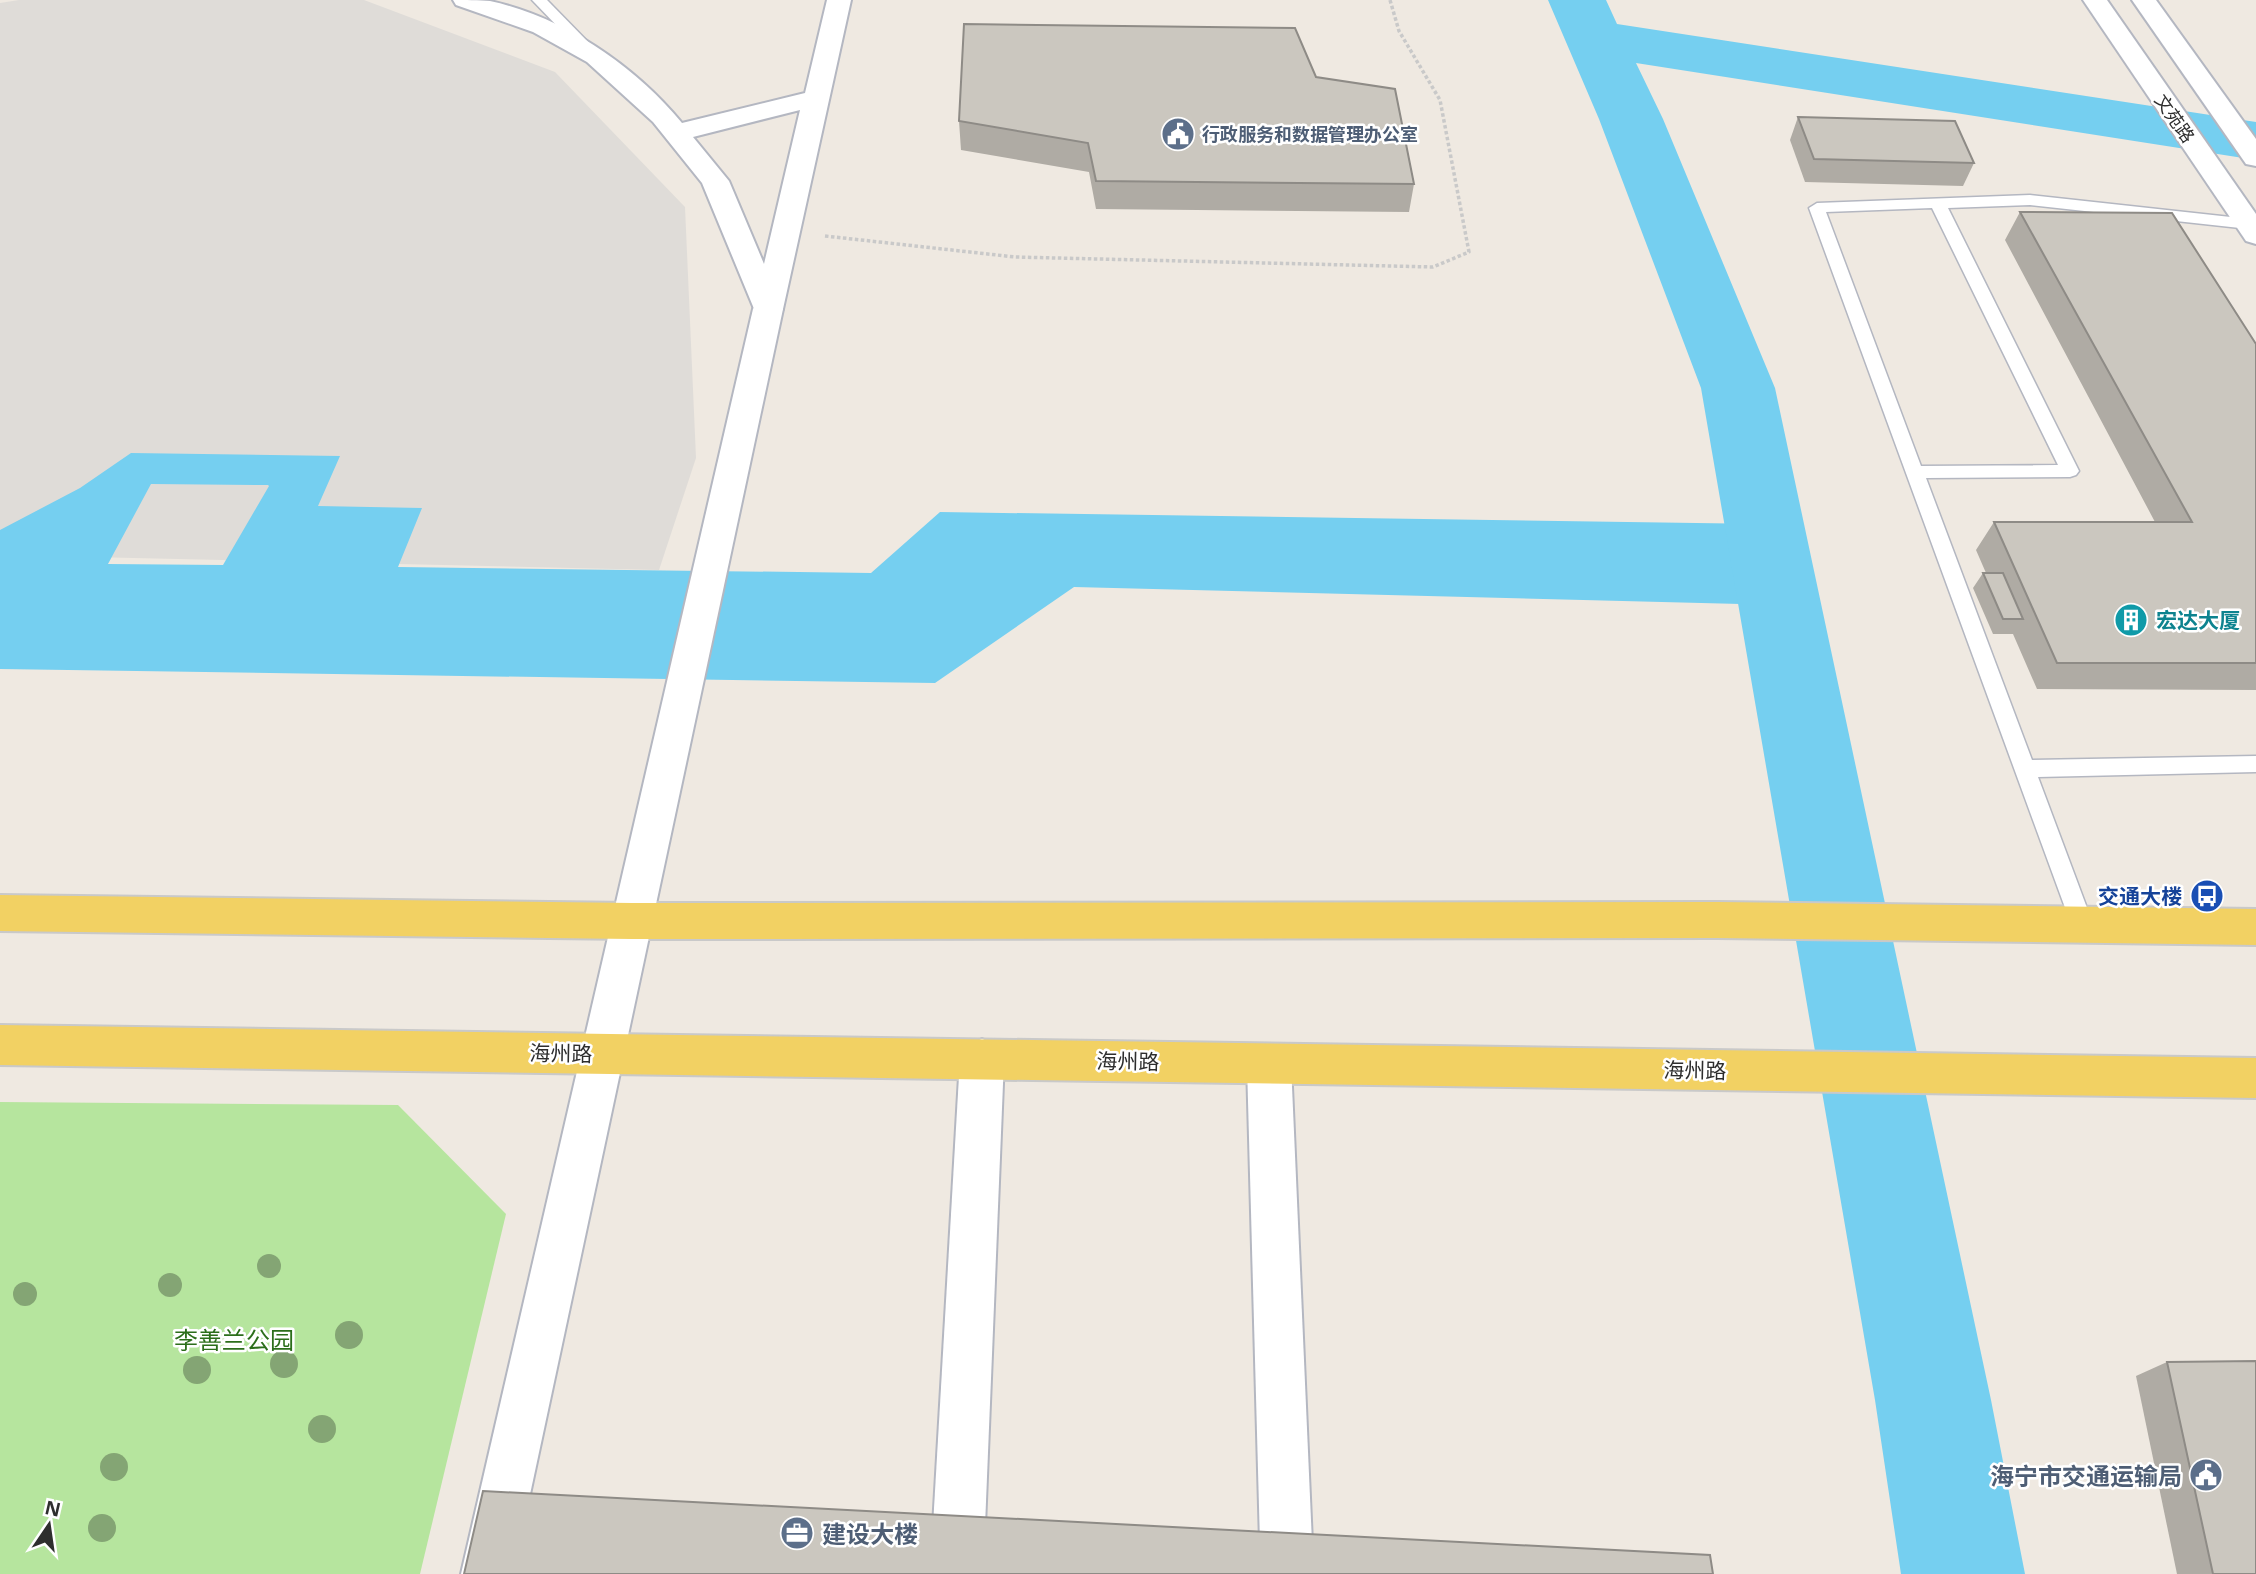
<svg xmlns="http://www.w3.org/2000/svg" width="2256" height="1574" font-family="'Open Sans','Noto Sans SC',sans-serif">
	<rect width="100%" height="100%" fill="#efe9e1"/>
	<!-- green -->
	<polygon fill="#b6e59e" points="0,1102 398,1105 506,1214 420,1574 0,1574"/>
	<!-- plaza -->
	<polygon fill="#dfdcd8" points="19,0 364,0 555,72 685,207 696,458 659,570 0,555 0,3"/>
	<!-- water -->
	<path fill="#75cff0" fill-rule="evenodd" d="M131,453L340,456L318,506L422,508L398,567L871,573L940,512L1765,524L1780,605L1074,587L935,683L0,669V530L80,488ZM151,484L268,485L269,486L223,565L108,564Z"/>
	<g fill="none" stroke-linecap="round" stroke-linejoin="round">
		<!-- river -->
		<polygon fill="#75cff0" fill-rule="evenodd" points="1548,0 1606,0 1617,24 2256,122 2256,160 1636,63 1663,119 1775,388 1991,1400 2025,1574 1901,1574 1875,1400 1701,388 1599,119"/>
		<defs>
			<g id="lane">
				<polygon points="532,0 547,0 594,48 594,54 584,54"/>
				<path d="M2030,195L2249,219L2256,223L2255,227L2249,229L2030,205L1948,208L2079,471L2076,475L2070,477L1926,478L2032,760L2256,756V772L2038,777L2093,924L2090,931L2082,934L2074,931L2071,924L1809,208L1817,203ZM1932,208L2058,465L1921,466L1826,212Z"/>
			</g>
			<g id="street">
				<path d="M453,0C465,0 479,0 490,1C564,17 635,66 682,123L805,93L827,0H851L783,309L779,316L768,319L757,316L702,183L653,122L587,62L533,32L456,5ZM800,110L764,264L729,181L693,137Z"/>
				<polygon points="982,1039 997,1045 1004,1059 985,1526 977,1544 959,1552 941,1544 933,1526 960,1059 967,1045"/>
				<polygon points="1269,1044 1284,1050 1291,1064 1312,1543 1304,1561 1286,1569 1268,1561 1260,1543 1247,1064 1254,1050"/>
			</g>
			<g id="secondary">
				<polygon points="2083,0 2107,0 2256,214 2256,244 2246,241"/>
				<polygon points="2132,0 2156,0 2256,139 2256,166 2246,164"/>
				<polygon points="768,299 779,302 783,309 513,1574 461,1574 753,309 757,302"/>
			</g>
			<g id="primary">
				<polygon points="0,895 632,903 1717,902 2256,909 2256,945 1717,938 632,939 0,931"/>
				<polygon points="0,1025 2256,1058 2256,1098 0,1065"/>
			</g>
		</defs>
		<!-- lane casing -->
		<use href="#lane" stroke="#b4b7c1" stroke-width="3"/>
		<!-- street casing -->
		<use href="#street" stroke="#b4b7c1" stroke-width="4"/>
		<!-- secondary casing -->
		<use href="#secondary" stroke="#b4b7c1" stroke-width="4"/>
		<!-- primary casing -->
		<use href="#primary" stroke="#c9c9c9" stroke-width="4"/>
		<!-- path -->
		<polyline stroke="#c9c9c9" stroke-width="3.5" stroke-dasharray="3.5 2.5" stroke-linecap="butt" points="825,236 1015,257 1433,267 1469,252 1440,100 1399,31 1390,0"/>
		<!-- lane -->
		<use href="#lane" fill="#fff" fill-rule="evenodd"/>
		<!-- street -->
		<use href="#street" fill="#fff" fill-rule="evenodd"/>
		<!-- secondary -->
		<use href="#secondary" fill="#fff" fill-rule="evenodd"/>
		<!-- primary -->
		<use href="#primary" fill="#f2d163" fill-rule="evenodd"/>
	</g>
	<!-- trees -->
	<g fill="#84a574">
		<circle cx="269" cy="1266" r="12"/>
		<circle cx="170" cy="1285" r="12"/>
		<circle cx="25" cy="1294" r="12"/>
		<circle cx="349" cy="1335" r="14"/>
		<circle cx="284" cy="1364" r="14"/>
		<circle cx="197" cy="1370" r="14"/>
		<circle cx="322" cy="1429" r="14"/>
		<circle cx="114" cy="1467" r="14"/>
		<circle cx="102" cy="1528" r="14"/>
	</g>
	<!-- wall -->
	<g fill="#afaba4">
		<polygon points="1316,77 1414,184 1409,212 1096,209 1089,172 961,150 959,121"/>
		<polygon points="1798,117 1974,163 1963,186 1805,182 1790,140"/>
		<polygon points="2020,212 2256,344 2256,690 2037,689 2013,634 1993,634 1973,588 1983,573 1986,573 1976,550 1994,522 2155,522 2005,240"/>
		<polygon points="2167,1362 2256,1574 2177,1574 2136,1376"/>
	</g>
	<!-- building -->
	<g fill="#cbc7bf" stroke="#8e8b86" stroke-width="2">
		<polygon points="964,24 1295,28 1316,77 1395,89 1414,184 1096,181 1088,143 959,121"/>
		<polygon points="1798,117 1955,121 1974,163 1814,159"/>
		<polygon points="2020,212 2172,213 2256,344 2256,663 2057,663 1994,522 2192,522"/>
		<polygon points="1983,573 2003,573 2023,619 2003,619"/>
		<polygon points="2256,1361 2256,1574 2213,1574 2167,1362"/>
		<polygon points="483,1491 1710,1555 1713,1574 464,1574"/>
	</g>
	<!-- icons -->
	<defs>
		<symbol id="civic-disc" viewBox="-11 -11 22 22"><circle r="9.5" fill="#5c6f8a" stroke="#fff"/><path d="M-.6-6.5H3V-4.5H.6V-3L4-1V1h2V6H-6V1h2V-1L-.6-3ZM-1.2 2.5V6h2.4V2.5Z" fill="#fff"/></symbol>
		<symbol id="building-disc" viewBox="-11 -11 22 22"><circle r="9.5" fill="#0f9aa8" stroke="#fff"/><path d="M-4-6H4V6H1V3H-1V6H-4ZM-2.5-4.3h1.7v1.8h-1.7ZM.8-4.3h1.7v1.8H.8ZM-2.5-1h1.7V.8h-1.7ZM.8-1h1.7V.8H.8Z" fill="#fff"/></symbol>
		<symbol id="bus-disc" viewBox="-11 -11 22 22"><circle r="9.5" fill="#1a4fb4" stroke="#fff"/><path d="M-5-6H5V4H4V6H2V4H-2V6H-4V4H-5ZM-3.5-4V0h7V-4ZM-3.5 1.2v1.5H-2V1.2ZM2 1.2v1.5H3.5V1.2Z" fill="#fff"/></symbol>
		<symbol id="office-disc" viewBox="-11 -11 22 22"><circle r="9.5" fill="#5c6f8a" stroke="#fff"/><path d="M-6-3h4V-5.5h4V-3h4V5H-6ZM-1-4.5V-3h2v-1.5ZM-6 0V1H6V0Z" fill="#fff"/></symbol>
	</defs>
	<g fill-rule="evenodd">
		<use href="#civic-disc" x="1159" y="115" width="38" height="38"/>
		<use href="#building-disc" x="2112" y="601" width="38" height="38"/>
		<use href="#bus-disc" x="2188" y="877" width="38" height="38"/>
		<use href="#civic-disc" x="2187" y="1456" width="38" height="38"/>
		<use href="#office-disc" x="778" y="1514" width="38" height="38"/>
	</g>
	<g text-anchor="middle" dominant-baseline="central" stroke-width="5" stroke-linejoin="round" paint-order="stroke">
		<!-- far-street labels -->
		<g font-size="18" fill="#2e2e2e" stroke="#fff">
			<text transform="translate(2175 118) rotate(55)">文苑路</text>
		</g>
		<!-- far-service labels -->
		<g font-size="18" font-weight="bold" fill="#4e5e75" stroke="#fff" text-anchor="start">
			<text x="1202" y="134">行政服务和数据管理办公室</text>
		</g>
		<!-- culture labels -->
		<g font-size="21" font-weight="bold" fill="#0d838f" stroke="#fff" text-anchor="start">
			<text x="2156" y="620">宏达大厦</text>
		</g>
		<!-- transit labels -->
		<g font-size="21" font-weight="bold" fill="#164399" stroke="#fff" text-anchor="end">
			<text x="2182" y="896">交通大楼</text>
		</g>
		<!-- street labels -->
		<g font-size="21" fill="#2e2e2e" stroke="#fff">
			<text transform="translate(561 1053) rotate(1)">海州路</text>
			<text transform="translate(1128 1061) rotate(1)">海州路</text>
			<text transform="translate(1695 1070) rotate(1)">海州路</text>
		</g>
		<!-- near-park labels -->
		<g font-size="24" fill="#2c6e1b" stroke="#fff">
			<text x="234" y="1339">李善兰公园</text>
		</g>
		<!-- near-service labels -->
		<g font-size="24" font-weight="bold" fill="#4e5e75" stroke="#fff" text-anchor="end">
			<text x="2182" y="1475">海宁市交通运输局</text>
			<text x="822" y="1533" text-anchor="start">建设大楼</text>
		</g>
	</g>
	<!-- north arrow -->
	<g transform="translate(49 1525) rotate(13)" stroke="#ffffff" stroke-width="5" paint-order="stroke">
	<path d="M0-5L12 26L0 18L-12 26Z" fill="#2e2e2e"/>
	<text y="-10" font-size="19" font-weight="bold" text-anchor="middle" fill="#2e2e2e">N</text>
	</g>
</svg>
